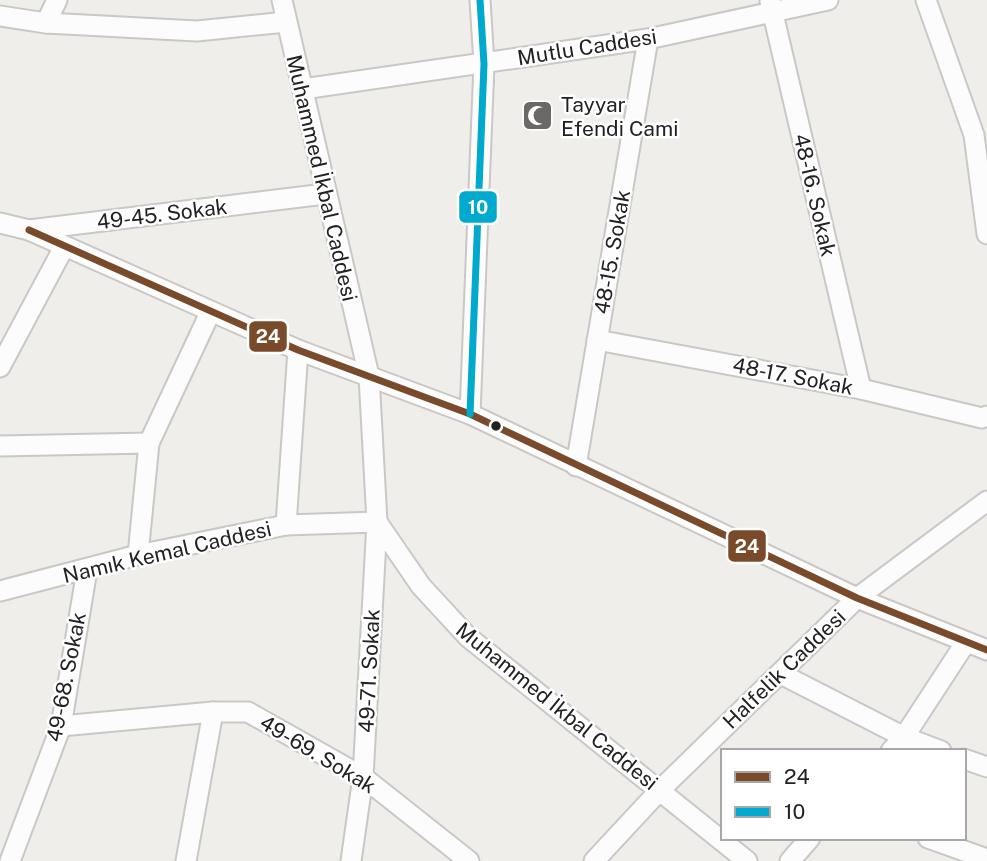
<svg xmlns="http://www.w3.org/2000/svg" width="987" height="861" font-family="'Public Sans',sans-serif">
	<rect width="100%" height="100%" fill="#f0eeeb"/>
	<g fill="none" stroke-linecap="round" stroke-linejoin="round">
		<defs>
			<g id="minor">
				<polyline points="282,0 369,376 377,522 421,586 468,637 747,861"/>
				<polyline points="926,0 974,135 987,234"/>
				<polyline points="770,1 861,389"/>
				<polyline points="0,16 46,23 197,31 286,22"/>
				<polyline points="46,23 57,0"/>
				<polyline points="303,89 648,39 828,0"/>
				<polyline points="0,223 29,230 325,194"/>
				<polyline points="29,230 298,350 470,414 857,598 987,650"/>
				<polyline points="597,340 861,389 982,418 987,416"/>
				<polyline points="0,367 64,247"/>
				<polyline points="470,414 484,64 480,0"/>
				<polyline points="0,446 149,443"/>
				<polyline points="576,466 648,39"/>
				<polyline points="286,525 298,350"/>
				<polyline points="138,555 149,443 210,313"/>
				<polyline points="0,591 138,555 286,525 377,522 363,777 351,861"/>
				<polyline points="781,674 904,737 941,751"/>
				<polyline points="61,726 213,712 248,712 363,777 469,861"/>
				<polyline points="891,751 904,737 966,642"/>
				<polyline points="964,759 987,767"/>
				<polyline points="928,838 987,859"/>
				<polyline points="10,861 61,726 87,570"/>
				<polyline points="186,861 213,712"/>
				<polyline points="594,861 660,790 857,598 987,501"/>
				<polyline points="790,861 810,838"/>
			</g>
		</defs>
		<!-- minor casing -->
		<use href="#minor" stroke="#c9c8c7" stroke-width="23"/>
		<!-- minor -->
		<use href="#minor" stroke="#fdfcfc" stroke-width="19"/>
		<defs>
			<polyline id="bus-1" points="29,230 298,350 470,414 857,598 987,650"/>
			<polyline id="bus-2" points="470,414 484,64 480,0"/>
		</defs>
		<!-- bus-1 casing -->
		<use href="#bus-1" stroke="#fff" stroke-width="12"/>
		<!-- bus-2 casing -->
		<use href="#bus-2" stroke="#fff" stroke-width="12"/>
		<!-- bus-1 -->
		<use href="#bus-1" stroke="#7a4b2a" stroke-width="7"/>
		<!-- bus-2 -->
		<use href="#bus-2" stroke="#00a9ce" stroke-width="7"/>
	</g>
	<!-- icons -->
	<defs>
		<symbol id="mosque-square" viewBox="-11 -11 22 22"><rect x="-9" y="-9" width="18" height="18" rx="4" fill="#6a6968" stroke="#fff"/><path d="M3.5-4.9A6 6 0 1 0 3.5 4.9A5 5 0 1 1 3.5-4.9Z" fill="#fff"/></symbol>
	</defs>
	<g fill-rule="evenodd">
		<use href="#mosque-square" x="520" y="98" width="35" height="35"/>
	</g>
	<!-- markers -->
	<circle fill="#222" stroke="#fff" stroke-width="2.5" cx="496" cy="426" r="6"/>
	<g text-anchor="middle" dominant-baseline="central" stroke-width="5" stroke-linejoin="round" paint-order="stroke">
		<!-- street labels -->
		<g font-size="21" fill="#222" stroke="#fff">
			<text transform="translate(587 47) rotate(-9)">Mutlu Caddesi</text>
			<text transform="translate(322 178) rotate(77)">Muhammed İkbal Caddesi</text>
			<text transform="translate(815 195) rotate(77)">48-16. Sokak</text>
			<text transform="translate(162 214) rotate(-7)">49-45. Sokak</text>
			<text transform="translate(612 252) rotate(-80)">48-15. Sokak</text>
			<text transform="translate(793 376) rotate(11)">48-17. Sokak</text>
			<text transform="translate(167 552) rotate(-13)">Namık Kemal Caddesi</text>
			<text transform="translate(784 669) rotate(-44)">Halfelik Caddesi</text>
			<text transform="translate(369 671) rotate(-87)">49-71. Sokak</text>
			<text transform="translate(66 677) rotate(-79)">49-68. Sokak</text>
			<text transform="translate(557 706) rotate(39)">Muhammed İkbal Caddesi</text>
			<text transform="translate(318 754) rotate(31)">49-69. Sokak</text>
		</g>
		<!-- poi labels -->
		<g font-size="21" fill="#222" stroke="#fff" text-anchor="start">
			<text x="561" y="104">Tayyar<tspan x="561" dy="24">Efendi Cami</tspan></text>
		</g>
	</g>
	<g stroke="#fff" stroke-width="2.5">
		<rect x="458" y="190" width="40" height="34" rx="7" fill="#00a9ce"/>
		<rect x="248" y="320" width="40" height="33" rx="7" fill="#7a4b2a"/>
		<rect x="727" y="529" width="40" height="34" rx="7" fill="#7a4b2a"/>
	</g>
	<g font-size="19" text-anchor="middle" font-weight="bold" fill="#fff">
		<text x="478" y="214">10</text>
		<text x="268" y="343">24</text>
		<text x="747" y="553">24</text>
	</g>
	<!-- legend -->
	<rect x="721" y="749" width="245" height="91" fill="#ffffff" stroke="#a7a7a7" stroke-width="2"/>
	<rect x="735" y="772" width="35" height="10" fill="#7a4b2a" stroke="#a7a7a7" stroke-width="2"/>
	<text x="784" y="784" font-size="21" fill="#222222">24</text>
	<rect x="735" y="807" width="35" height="10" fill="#00a9ce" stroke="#a7a7a7" stroke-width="2"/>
	<text x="784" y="819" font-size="21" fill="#222222">10</text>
</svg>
